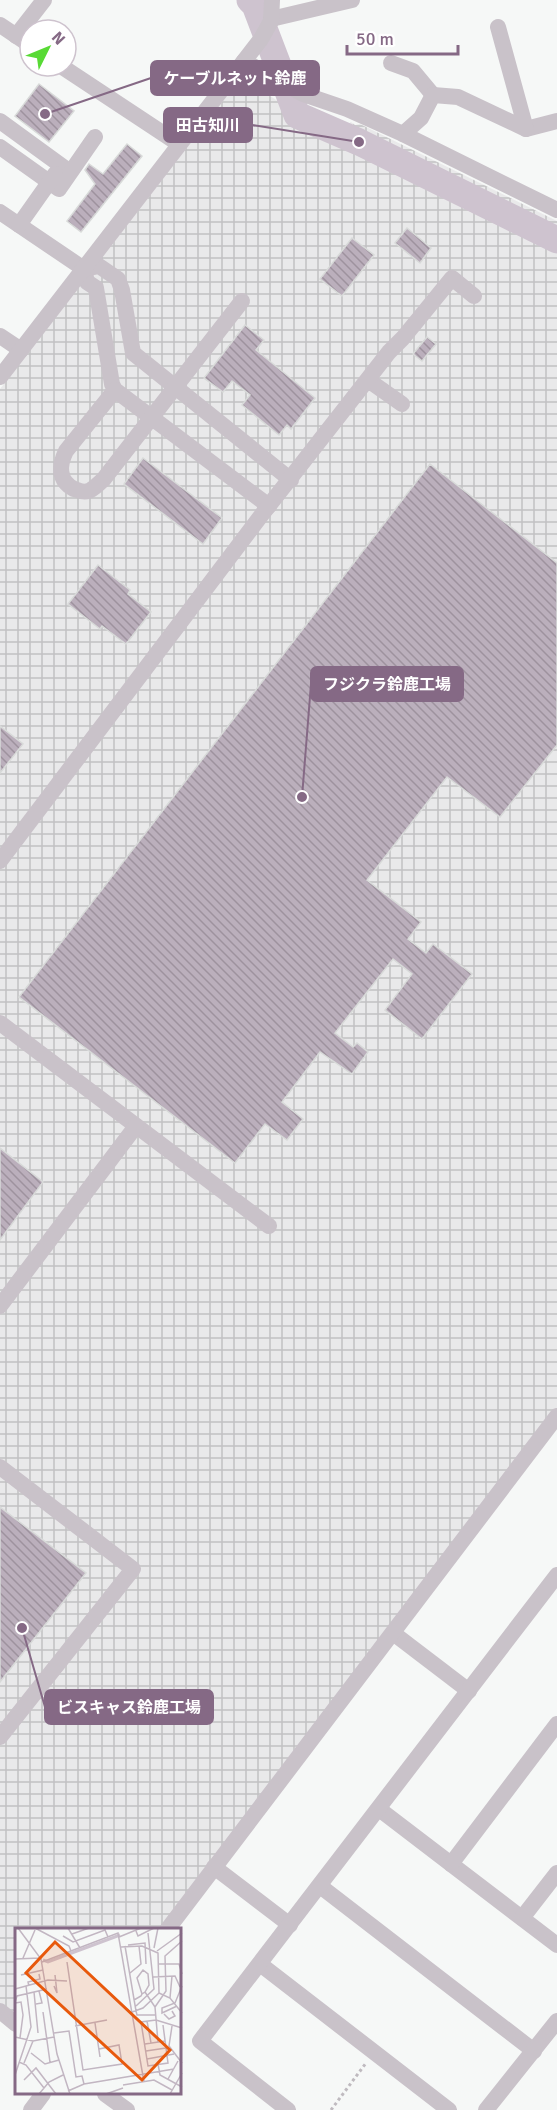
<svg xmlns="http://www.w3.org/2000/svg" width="557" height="2110" font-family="Signika,'Noto Sans JP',sans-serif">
	<defs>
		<pattern id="industrial-grid" width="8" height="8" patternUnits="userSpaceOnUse" patternTransform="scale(1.5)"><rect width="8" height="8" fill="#e9e9ea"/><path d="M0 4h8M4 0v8" fill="none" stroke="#c2c1c3"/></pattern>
		<pattern id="building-back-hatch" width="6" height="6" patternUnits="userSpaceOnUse" patternTransform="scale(1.5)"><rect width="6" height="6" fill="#bbafbc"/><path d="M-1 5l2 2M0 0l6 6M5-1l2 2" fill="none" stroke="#9e929e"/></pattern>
	</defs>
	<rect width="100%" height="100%" fill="#f6f8f7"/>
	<!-- industrial -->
	<polygon fill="url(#industrial-grid)" points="251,83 282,104 285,100 324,119 348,124 351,122 355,125 360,124 557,221 557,1409 160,1930 16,1930 16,2016 0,2003 0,389 232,89"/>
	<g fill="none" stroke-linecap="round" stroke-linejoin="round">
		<!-- river -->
		<polyline stroke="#cec3cf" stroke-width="27" points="250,0 255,5 297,115 359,142 557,240"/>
	</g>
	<!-- building -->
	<g fill="url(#building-back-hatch)" stroke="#d8dad9" stroke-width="1.5">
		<polygon points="39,84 74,111 49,142 15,116"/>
		<polygon points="127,144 142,156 81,232 67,221 95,184 85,170 89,164 103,174"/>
		<polygon points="407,228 431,248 420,263 395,243"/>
		<polygon points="352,238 374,255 342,296 320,279"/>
		<polygon points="245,325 264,340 256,350 315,398 291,429 287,425 279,435 242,405 250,395 232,381 223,392 204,378"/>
		<polygon points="427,337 436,344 422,361 413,354"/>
		<polygon points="143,458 222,518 203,544 124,484"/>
		<polygon points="430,464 557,563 557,745 500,817 447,777 367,880 421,922 408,939 426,953 433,944 472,974 422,1039 385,1010 412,974 393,959 335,1033 353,1047 357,1043 368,1052 352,1074 320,1052 282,1102 303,1119 287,1140 265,1124 235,1163 19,997"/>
		<polygon points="98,565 130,590 128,594 151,612 126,644 102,626 100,629 68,604"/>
		<polygon points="0,726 23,744 0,773"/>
		<polygon points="0,1148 43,1182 0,1240"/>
		<polygon points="0,1507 86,1573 0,1682"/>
	</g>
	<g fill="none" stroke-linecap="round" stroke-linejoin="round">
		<!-- path -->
		<polyline stroke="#bfbabf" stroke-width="3" stroke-dasharray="3 3" stroke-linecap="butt" points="331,2110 366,2063"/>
		<!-- minor -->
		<g stroke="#c9c2c9" stroke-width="16">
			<polyline points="271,19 352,0"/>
			<polyline points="0,25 30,45"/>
			<polyline points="16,36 44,0"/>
			<polyline points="244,61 303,94 347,109 403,134 557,210"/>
			<polyline points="391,63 413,71 433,95"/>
			<polyline points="61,66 179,144"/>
			<polyline points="0,121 70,172"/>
			<polyline points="526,129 557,121"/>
			<polyline points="403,134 421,118 433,95 458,97 526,129 498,27"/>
			<polyline points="0,147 59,189 95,137"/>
			<polyline points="0,212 84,269 87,282 96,288 112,384 115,390 269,506"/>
			<polyline points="19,225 55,174"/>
			<polyline points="84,269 99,266 118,279 122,290 133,353 291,480"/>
			<polyline points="0,336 21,350"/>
			<polyline points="0,377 261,39 271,21 272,0"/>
			<polyline points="368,380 402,404"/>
			<path d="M115,390L66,451C59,465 58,481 74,489C78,490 83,493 88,491C93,490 99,483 103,480L242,301"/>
			<polyline points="0,861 260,517 389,352 403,338 452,278 474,296"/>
			<polyline points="0,1023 269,1226"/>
			<polyline points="0,1306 136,1126"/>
			<polyline points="0,1467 133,1569 0,1737"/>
			<polyline points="393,1633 469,1691"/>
			<polyline points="379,1809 557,1945"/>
			<polyline points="451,1864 557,1724"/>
			<polyline points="214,1867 290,1925"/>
			<polyline points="320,1886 534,2051"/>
			<polyline points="522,1918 557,1873"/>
			<polyline points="167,1930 557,1416"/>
			<polyline points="260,1964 449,2110"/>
			<polyline points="0,2011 16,2024"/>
			<polyline points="105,2094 127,2110"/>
			<polyline points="31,2110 43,2094"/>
			<polyline points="288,2110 200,2041 557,1575"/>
			<polyline points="486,2110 557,2021"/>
		</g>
	</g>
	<!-- overview -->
	<g transform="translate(15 1928)">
		<rect width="166" height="166" fill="#f6f8f7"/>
		<path fill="none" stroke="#cec3cf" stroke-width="3" d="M28,32L33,34L105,7"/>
		<path fill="none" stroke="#c2b6c2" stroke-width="1.5" d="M3,0L26,31L42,126L55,166M20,0L54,18L56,23M53,0L65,20M121,3L123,8L139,0M57,6L74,0M48,8L58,14L90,2L93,9M104,9L126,0M113,17L130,15L131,36M110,18L121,83M106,19L127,18L143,25L144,65L128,80L117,84M139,20L143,0M142,23L167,5M8,30L20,2M0,31L25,30M27,34L103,5L129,154M52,34L68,142L107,136L104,117L84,121M144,36H164L167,46M115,45L126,36L124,18M6,47L28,42M138,49L160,48L165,59M14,58L13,54L25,51L24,46M39,58L42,65L40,47M0,61L33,52L52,53M19,64L23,105M130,64L140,79M144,65L155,70L167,85M155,70L157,48M119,72L126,68L127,66L130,64L134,57L133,46L128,42L122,50L127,66M0,74L2,68L32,61M0,75L6,74L8,87L5,110M21,76L27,75L24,63M121,78L139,61L133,5M162,78L147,85V80L160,75L167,58M121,83L122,87H140M28,84L35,134M149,86L154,91L160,88L157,83M132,93L136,115M80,95L85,129M148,97L153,135L133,138L126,94L141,92L167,100M60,98L92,92M157,98L154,118L167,135M39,105L54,103L61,149L67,148L69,156M0,109L18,113L39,109M143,114L140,79L151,63L150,28L167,13M130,116L150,113M131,123L151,120M16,125L30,136L44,132M132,131L159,126M4,134L11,137L29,160M9,135L18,113M143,136L145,147L167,159M0,147L16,99L11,58M153,151L163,133M9,152L21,140L41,166M108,157L139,152L157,162M53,163L69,156L159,141M24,166L34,154L48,147M91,166L108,160M155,166L167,145"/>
		<path fill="#e8590c" fill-opacity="0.15" stroke="#e8590c" stroke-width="3" d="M40,14L155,122L127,152L11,45Z"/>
		<rect width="166" height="166" fill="none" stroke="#856985" stroke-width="3"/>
	</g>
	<!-- callouts -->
	<path fill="none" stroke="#856985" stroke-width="2" d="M45 114L151 78M359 142L252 125M302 797L311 684M22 1628L45 1707"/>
	<g fill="#856985" stroke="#fff" stroke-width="2">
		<circle cx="45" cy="114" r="6"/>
		<circle cx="359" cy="142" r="6"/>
		<circle cx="302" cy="797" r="6"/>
		<circle cx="22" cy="1628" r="6"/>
	</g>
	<g fill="#856985" stroke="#856985" stroke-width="2">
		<rect x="151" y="61" width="168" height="34" rx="6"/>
		<rect x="164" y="108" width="88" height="34" rx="6"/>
		<rect x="311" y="667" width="152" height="34" rx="6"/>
		<rect x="45" y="1690" width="168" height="34" rx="6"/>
	</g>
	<g font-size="16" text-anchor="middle" font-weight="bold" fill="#fff">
		<text x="235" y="84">ケーブルネット鈴鹿</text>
		<text x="208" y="131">田古知川</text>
		<text x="387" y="690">フジクラ鈴鹿工場</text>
		<text x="129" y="1713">ビスキャス鈴鹿工場</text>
	</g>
	<!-- north arrow -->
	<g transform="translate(48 48) rotate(47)"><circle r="28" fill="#ffffff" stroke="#cec3ce" stroke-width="1.5"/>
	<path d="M0-4.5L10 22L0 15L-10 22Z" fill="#58da35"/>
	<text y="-9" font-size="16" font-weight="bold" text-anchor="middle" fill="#856985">N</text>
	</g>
	<!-- scale -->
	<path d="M347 45v9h111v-9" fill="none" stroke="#856985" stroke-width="3"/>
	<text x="356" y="45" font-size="18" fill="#856985" stroke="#ffffff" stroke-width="4.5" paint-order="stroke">50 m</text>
</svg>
